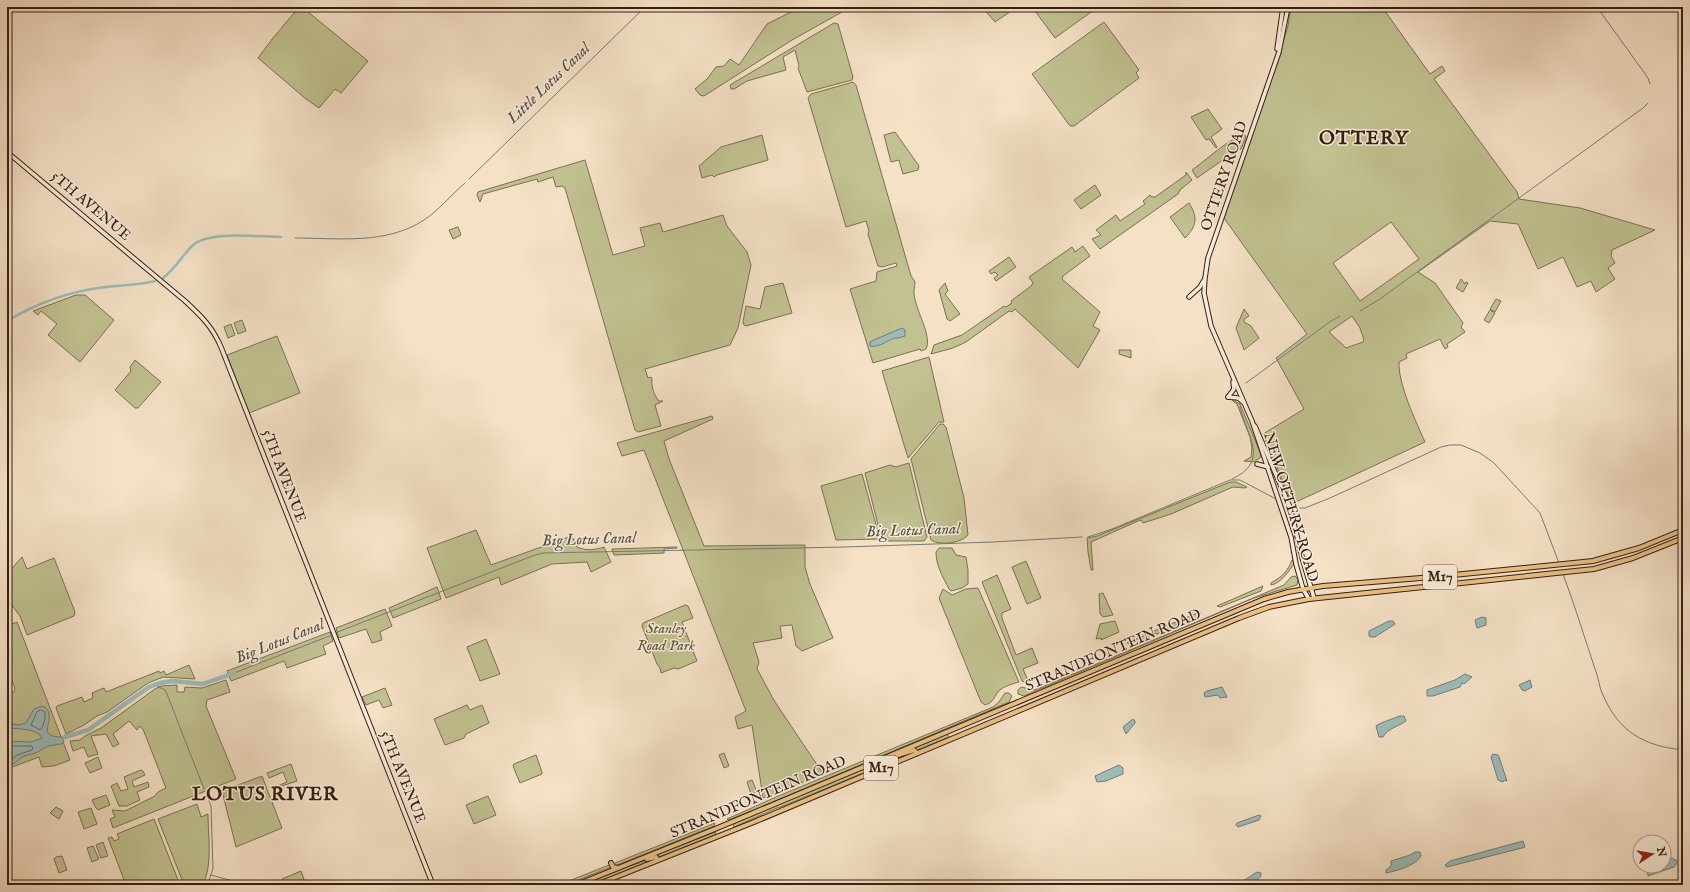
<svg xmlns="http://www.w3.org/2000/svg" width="1690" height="892" font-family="'IM FELL English',serif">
	<rect width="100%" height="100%" fill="#f5e1c6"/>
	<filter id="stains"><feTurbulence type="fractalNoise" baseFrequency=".005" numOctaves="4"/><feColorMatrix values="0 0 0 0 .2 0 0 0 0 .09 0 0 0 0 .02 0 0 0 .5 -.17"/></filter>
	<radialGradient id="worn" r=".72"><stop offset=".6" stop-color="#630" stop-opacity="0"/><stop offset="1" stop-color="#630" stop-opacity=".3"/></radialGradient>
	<!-- green -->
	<g fill="#c1c191" stroke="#7b7054" fill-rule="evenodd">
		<polygon points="299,7 302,7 368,61 341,93 335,89 319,108 306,99 258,58 273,38"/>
		<polygon points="797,7 841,7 842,12 792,40 704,96 700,95 695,89 707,79 716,67 724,66 730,59 739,65 767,24 797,9"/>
		<polygon points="982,7 1017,7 995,22"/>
		<polygon points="1032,7 1098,7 1055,38"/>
		<path d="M1297,7H1382L1430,74L1442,66L1445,71L1434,79L1517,192L1519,199L1580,208L1655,230L1612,250L1611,256L1615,263L1608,268L1615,279L1596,292L1591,281L1577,287L1563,257L1538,269L1518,224L1490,221L1418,272L1435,283L1463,323L1461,327L1465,332L1447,344L1448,347L1445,349L1440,339L1406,354L1407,358L1399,362C1398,384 1416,422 1425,442L1296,502L1290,499L1263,434L1304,409L1276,358L1307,334L1224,218L1281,49L1288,26L1290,12ZM1391,222L1419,259L1360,301L1333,263ZM1352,316L1360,328L1364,340L1363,342L1346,348L1329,332Z"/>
		<polygon points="1104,22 1139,70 1136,73 1139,78 1074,126 1070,126 1032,74"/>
		<polygon points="834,23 838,24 853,77 852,80 807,92 798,68 799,66 795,50 783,57 786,70 747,81 734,89 731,89 730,85"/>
		<path d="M853,82L856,85L911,276L915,282C915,285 914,289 914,291C913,307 933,335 926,349L921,351L920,349L873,363L850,289L876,281L877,272L897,266L896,263L882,267L878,266L868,234L869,231L866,221L846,227L808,98L811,94Z"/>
		<polygon points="1208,109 1222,129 1211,137 1217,147 1216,148 1209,139 1206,140 1191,117"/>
		<polygon points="895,132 919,166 918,170 903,174 899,160 891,162 884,135"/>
		<polygon points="762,135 768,160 717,175 714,177 712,175 702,178 699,166 721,147"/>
		<path d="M1245,135L1246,137L1241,149L1230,155L1197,178L1192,170C1204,162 1230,137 1245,135Z"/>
		<path d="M585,160L613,255L645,246L640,228L660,223L663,232L723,215L727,226L747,252L751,265L738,328L730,345L645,369L648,378L651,377L652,379C651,385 654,396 659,401H663L655,405L661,426L638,432L635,430L565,188L562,186L556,187L553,177L538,182L537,179L483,194L480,202L477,195L478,192Z"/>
		<polygon points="1186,172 1192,180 1180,190 1178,194 1100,249 1092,239 1101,235 1096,230 1116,215 1120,221 1145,204 1143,201 1150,195 1152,197 1155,197 1186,175"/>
		<polygon points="1095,185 1101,195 1081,209 1074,200"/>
		<path d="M1189,203C1198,217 1197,226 1185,238L1170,217Z"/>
		<polygon points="458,227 461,235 453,239 449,230"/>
		<polygon points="1083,246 1090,256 1063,276 1062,279 1100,312 1093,326 1100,330 1078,368 1015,309 1012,312 1009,311 966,342 953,348 931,354 934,345 962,335 1004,306 1006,307 1012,303 1011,301 1031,286 1033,283 1029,277 1072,247 1075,252"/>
		<polygon points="1009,257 1016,267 996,281 994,278 998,275 995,272 991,274 989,271"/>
		<polygon points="1461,279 1465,284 1466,282 1468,283 1463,292 1456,288"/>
		<polygon points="783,283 792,313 746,326 744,325 743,322 746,306 760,309 765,287"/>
		<polygon points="945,283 948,291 945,294 960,314 950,321 947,319 939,290"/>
		<polygon points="76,295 85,295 114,320 80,362 48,335 57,324 41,311 38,315 33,311"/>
		<polygon points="1496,299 1501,301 1495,312 1490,309"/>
		<polygon points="1244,309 1249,316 1244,319 1244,322 1251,326 1259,338 1244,350 1236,328"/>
		<polygon points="1490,310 1495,313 1489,323 1484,320"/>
		<polygon points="242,320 246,331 238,334 234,323"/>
		<polygon points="231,324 235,335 228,338 224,327"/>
		<polygon points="277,336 300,393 249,413 227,355"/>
		<polygon points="1119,350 1131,350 1131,358 1119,354"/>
		<polygon points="929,357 944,422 939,422 908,458 882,371"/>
		<polygon points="135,360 161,382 138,408 135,408 115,390 131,371 130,367"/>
		<polygon points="1232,400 1240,404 1260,452 1261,457 1254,462 1244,461 1251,457 1252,448 1250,437 1237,404"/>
		<polygon points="712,416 713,419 664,441 669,459 704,546 805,545 805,567 810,584 833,638 802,651 796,646 792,625 780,626 782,638 753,643 759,662 757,669 775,702 822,772 821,775 763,798 752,725 738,729 735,717 746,711 644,450 622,456 617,443"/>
		<path d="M940,424H943L946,427L964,498L968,535C962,543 940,546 931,540L911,459Z"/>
		<polygon points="909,463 927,537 924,541 882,541 865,473 890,465 896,467"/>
		<polygon points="862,474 880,539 836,540 821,486"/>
		<polygon points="1230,482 1236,482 1247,487 1245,488 1233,487 1171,514 1143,523 1141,520 1138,521 1091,542 1093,570 1091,570 1088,552 1087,538 1097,536"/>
		<path d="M476,530L491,565L569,537L573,538L577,547C586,551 595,550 604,547L611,562L591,572L587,562L552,564L501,585L499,577L446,598L427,548Z"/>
		<polygon points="677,547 677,548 664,549 664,553 614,555 612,549"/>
		<path d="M939,548H952L956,555L966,557L968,570V584L962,588L951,591L949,589C943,577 936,566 936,552Z"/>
		<polygon points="22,557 27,569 54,558 75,612 74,616 27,635 20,616 10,603 7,594 7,574"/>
		<path d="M1292,560H1293L1294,564C1289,571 1280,584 1271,585V583C1282,577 1288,571 1292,560Z"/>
		<polygon points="1026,561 1041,598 1027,604 1012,567"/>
		<polygon points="997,575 1011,609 1002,613 1002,618 1016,655 1032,648 1038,663 1023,669 1029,683 1022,681 982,582"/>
		<polygon points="1295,576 1298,579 1297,585 1254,598 1024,696 1018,694 1018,690 1021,687 1034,690 1042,687 1284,585 1291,577"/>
		<polygon points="1263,586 1261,591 1220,607 1217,606"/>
		<polygon points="437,587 441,599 393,618 389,608"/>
		<path d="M978,588L1019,682C1013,684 1003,686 998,692C993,698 994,702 985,705L981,702L939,598L943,589L952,595L966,589Z"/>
		<polygon points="1103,593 1113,615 1103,617 1100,614 1099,594"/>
		<polygon points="685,605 688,606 693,618 682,622 697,661 678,669 674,668 661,673 660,668 657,664 642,626 643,623"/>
		<polygon points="385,609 392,626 380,632 382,640 372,643 366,629 339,638 336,628"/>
		<polygon points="1200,612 1201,614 1198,617 1157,634 1154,633 1154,631"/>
		<polygon points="1115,621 1119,632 1101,640 1101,638 1096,639 1100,624"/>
		<polygon points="17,622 70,760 54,766 42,767 39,757 7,769 7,703 12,701 10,698 7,699 7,693 9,692 10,694 14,692 15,688 8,672 11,671 10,665 7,663 7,626"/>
		<polygon points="330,632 333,641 323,646 326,654 287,668 284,661 231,681 227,671"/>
		<polygon points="1150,633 1149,638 1132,645 1127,643"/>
		<polygon points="486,639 500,674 480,681 467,647"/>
		<polygon points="189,665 195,679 163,677 148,683 107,712 97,716 84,725 66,734 56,708 57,706 82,697 84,702 93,698 92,693 104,688 106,692 159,671 160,673 164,671 166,675"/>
		<polygon points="226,680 230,692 207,700 206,706 236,779 113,828 110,819 115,817 112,810 125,811 155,796 158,792 166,788 143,729 139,726 137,730 129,721 113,734 119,744 113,747 106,734 91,736 98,754 88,757 84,747 73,751 70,741 80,740 85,736 101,728 155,689 161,686 177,685 177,692 184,692 185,687 202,688"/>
		<polygon points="385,688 392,705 383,708 379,700 366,705 362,697"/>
		<polygon points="1005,693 1009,693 1012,696 1009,702 761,807 728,820 727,819 776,797 993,707 999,702"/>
		<polygon points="467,705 470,710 482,705 489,723 466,734 464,738 445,745 434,719"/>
		<polygon points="947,734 949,737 917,750 915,749 908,750"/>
		<polygon points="912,751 914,752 781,807 777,808 734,827 733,824 752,815 882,761"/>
		<polygon points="724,753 729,766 724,768 719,755"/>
		<polygon points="536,755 542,772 542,774 520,783 513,766 514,764"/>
		<polygon points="98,757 102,768 90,773 85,763"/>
		<polygon points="291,764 297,781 273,789 273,788 287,782 283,772 269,778 267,773"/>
		<polygon points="141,770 143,771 145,775 132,781 134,787 148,782 149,787 137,792 140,800 127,806 119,806 111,786 117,783 121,791 128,789 124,777"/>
		<polygon points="262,776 282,828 236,847 222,791"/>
		<polygon points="752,780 757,792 751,794 747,782"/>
		<polygon points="106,795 110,805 98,810 96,808 92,800"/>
		<polygon points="488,796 496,815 474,824 466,805"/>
		<path d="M197,804L201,817L208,814C208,834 213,869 202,885H184L158,819Z"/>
		<polygon points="56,807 63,811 59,819 50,813"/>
		<polygon points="91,808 97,824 84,829 78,812"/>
		<polygon points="154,819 180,885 126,885 108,838 112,837 114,841 119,839 117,834"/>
		<polygon points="715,823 714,826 617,865 614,865 615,863"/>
		<polygon points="716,832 715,835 659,857 653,855"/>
		<polygon points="103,842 108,856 101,858 96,845"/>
		<polygon points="93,846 99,859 92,862 87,848"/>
		<polygon points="62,856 67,870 59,873 54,859 56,857"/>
		<polygon points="654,858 656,859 591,885 581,885 627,867"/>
		<polygon points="609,865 611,867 566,885 559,885"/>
		<polygon points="301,871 306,885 283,885 282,879"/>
	</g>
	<!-- water -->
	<g fill="#9dbcb9" stroke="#737d78">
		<path d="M902,328L905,330V336L898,338H894C887,341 878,348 870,346V342L874,340Z"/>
		<polygon points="1482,617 1486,618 1486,625 1477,628 1475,620"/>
		<polygon points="1389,621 1393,621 1395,624 1375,637 1371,637 1369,636 1369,631"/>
		<polygon points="1465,674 1472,677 1464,684 1462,683 1460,687 1433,696 1427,696 1427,690 1455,680"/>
		<polygon points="1530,680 1532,687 1525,691 1522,690 1519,685"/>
		<polygon points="1222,687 1227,697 1220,698 1218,695 1205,697 1204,693 1207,691"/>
		<path d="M42,706L46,708C57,720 34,737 62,737L64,742L61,744L48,746L36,753L24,756L7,768V741L31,742L42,738C37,728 17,729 7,728V723L19,725L26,723L34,709Z"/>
		<path d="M1399,716H1404L1406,721C1399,726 1387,729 1383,737H1379L1376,726C1379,723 1393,719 1399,716Z"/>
		<polygon points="1133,719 1135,721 1135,723 1126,734 1123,727"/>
		<polygon points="1493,754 1498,755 1499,757 1507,781 1504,780 1503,782 1498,780 1491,757"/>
		<polygon points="1119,765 1123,768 1123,774 1106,781 1097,782 1095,776"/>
		<polygon points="1259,815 1261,816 1259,820 1238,827 1236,825 1237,823"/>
		<polygon points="1523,841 1525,847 1522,848 1447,867 1445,865 1450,861"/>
		<path d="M1415,852H1420L1421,855C1418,865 1396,871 1386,873V870L1391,866V861L1410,855Z"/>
		<polygon points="1672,858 1677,861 1677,863 1674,867 1648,876 1647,866 1664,866 1664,860"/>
		<polygon points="1257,872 1261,873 1261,876 1252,885 1237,885"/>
	</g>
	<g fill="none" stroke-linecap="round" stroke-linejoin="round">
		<!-- shore -->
		<g stroke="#696d68" stroke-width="1">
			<polygon points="41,710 45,712 45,719 42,728 40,730 31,725 37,712"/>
			<polyline points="7,746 32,746 33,748 32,750 17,755 7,763"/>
		</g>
		<!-- stream -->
		<g stroke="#737d78" stroke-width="1">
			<polyline points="840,7 842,9"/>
			<polyline points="1597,7 1648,78 1650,84"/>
			<polyline points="860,11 882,7"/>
			<polyline points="469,179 645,7"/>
			<path d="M295,238C338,238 386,245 424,220C439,210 451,195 465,183"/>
			<polyline points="1360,311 1380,299 1643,108 1648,103"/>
			<polyline points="1246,383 1331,321 1340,316"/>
			<path d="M1232,479C1271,461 1246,435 1240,407"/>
			<polyline points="1300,508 1305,508 1330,498 1441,447 1450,445 1461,445 1480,453 1494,463 1540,513 1559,563"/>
			<polyline points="1088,537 1112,529 1230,480 1240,480 1276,499"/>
			<path d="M1563,574C1575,606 1585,639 1596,672C1599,679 1599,688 1603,695C1619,732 1644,746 1683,750"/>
			<polyline points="335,633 535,555 543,553 845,547 993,542 1082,537"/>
			<polyline points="234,673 332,635"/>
			<polyline points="155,685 165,690 167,694 204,789"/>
			<polyline points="211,875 240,883 243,885"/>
			<polyline points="207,885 213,869 211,806 208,798"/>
		</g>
		<!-- canal -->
		<g stroke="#9dbcb9" stroke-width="2.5">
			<path d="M163,278C175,269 182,256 192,246C208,230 259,237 281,237"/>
			<path d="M7,321C37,303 70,291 106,287C122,285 139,285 155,281"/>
		</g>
		<!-- river -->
		<polyline stroke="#9dbcb9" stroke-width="4.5" points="65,737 88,730 149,687 160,683 172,681 203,684 234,673"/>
		<defs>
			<g id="secondary">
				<polyline points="1288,7 1279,52 1208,258 1205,278 1204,293 1211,326 1252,421 1291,537 1296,564 1303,589 1309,599"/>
				<polyline points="1277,49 1283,7"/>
				<path d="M7,152L185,301C201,316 212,326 221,347L433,885"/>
				<polyline points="1189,297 1200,287 1204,280"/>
				<polyline points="1228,397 1234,389 1233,382"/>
				<polyline points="1228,397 1238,398 1244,403"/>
				<polyline points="1255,426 1290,507 1303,561 1314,598"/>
				<polyline points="1257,464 1268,467"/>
			</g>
			<g id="primary">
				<polyline points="898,755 914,750 917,753"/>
				<polyline points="647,859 656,857 658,860"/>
				<polyline points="611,863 613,867 618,868"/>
				<polyline points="557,885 557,884"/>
				<polyline points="576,885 715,829 1264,599 1288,592 1323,586 1433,577 1593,561 1639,548 1683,530"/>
				<polyline points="596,885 754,822 1239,618 1269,607 1309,599 1594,569 1633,558 1683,538"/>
			</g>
		</defs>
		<!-- secondary casing -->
		<use href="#secondary" stroke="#351e16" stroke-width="5.5"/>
		<!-- primary casing -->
		<use href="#primary" stroke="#351e16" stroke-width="6"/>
		<!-- secondary -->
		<use href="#secondary" stroke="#f8ecda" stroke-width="3.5"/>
		<!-- primary -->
		<use href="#primary" stroke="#eac083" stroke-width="4"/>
	</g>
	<g text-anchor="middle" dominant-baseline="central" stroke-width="3" stroke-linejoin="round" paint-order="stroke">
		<!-- shield labels -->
		<g fill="#f8ecda" stroke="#705c51" stroke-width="1">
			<rect x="1423" y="565" width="34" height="24" rx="3"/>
			<rect x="864" y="756" width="34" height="24" rx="3"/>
		</g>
		<g font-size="14" font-weight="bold" fill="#351e16">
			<text x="1440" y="577">M17</text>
			<text x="881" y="768">M17</text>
		</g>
		<!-- street labels -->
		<g font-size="15" fill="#351e16" stroke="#f8ecda">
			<text transform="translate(1224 176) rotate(-71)">OTTERY ROAD</text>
			<text transform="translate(91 206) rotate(40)">5TH AVENUE</text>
			<text transform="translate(284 476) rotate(69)">5TH AVENUE</text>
			<text transform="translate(1291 507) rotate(73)">NEW OTTERY ROAD</text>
			<text transform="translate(1113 650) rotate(-23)">STRANDFONTEIN ROAD</text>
			<text transform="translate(403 777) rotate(68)">5TH AVENUE</text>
			<text transform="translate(758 797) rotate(-23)">STRANDFONTEIN ROAD</text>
		</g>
		<!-- park labels -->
		<g font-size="15" font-style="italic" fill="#5f4f3b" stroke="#f8ecda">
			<text x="666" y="628">Stanley<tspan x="666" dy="17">Road Park</tspan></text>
		</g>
		<!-- water labels -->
		<g font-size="16" font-style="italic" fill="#544d47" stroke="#f8ecda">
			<text transform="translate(549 84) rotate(-44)">Little Lotus Canal</text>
			<text transform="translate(913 531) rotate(-2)">Big Lotus Canal</text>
			<text transform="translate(589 540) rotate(-2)">Big Lotus Canal</text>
			<text transform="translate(280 642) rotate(-22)">Big Lotus Canal</text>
		</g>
		<!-- district labels -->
		<g font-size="19" font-weight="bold" letter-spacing="1" fill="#351e16" stroke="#f8ecda">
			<text x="1364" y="139">OTTERY</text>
			<text x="265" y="795">LOTUS RIVER</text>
		</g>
	</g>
	<!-- margin -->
	<rect width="1690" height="892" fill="none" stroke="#f5e1c6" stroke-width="24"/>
	<rect x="8" y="8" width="1674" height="876" fill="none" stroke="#351e16" stroke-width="2"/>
	<rect x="12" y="12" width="1666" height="868" fill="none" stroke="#351e16"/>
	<!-- north arrow -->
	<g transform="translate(1652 854) rotate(78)"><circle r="19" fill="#f8ecda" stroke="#aa9a8c"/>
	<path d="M0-3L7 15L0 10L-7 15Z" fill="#8f2418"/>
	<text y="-6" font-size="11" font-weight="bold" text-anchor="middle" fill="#351e16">N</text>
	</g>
	<rect width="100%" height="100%" filter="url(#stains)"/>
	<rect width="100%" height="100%" fill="url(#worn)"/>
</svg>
